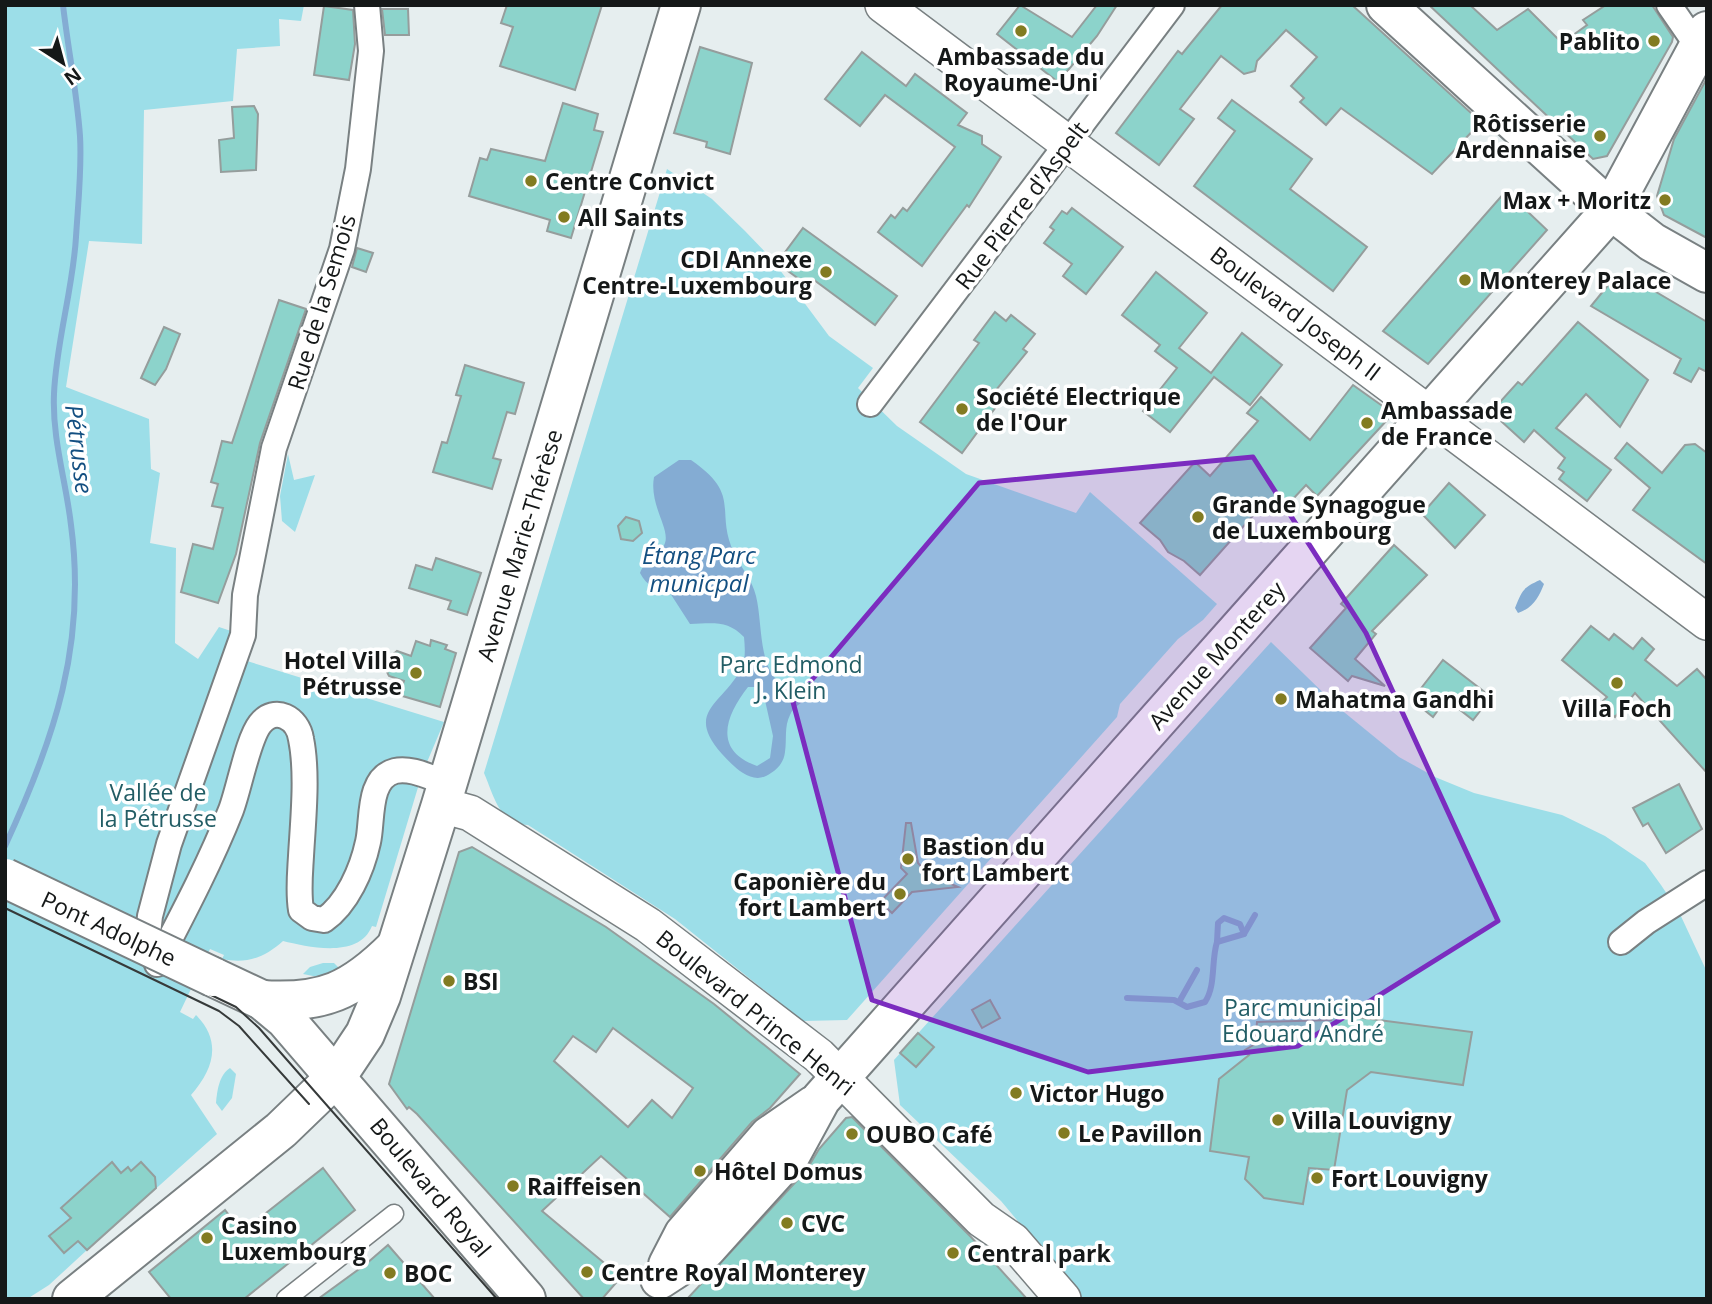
<svg xmlns="http://www.w3.org/2000/svg" width="1712" height="1304" font-family="'Open Sans',sans-serif">
	<rect width="100%" height="100%" fill="#e6eeef"/>
	<!-- green -->
	<g fill="#9cdee8">
		<path d="M5,5H304L301,21L279,19L280,46L237,49L233,101L144,110L142,244L89,241L66,387L149,419L151,469L160,473L150,543L176,548L175,643L198,659L219,627L255,639L247,661L444,722L422,774L376,927L372,926C359,959 308,947 283,941C264,958 247,964 222,959L224,955L210,949L180,1012L193,1019L196,1015C222,1041 214,1069 191,1095L217,1134L151,1193L128,1167L121,1173L111,1163L61,1208L70,1218L64,1225L87,1250L49,1285L27,1299H5Z"/>
		<path d="M667,169L712,199L745,231L771,258L829,336L873,368L858,388L897,426L966,474L1076,513L1090,492L1217,604L1203,620L1178,639L1120,704L1117,717L847,1020L803,1021L675,919L528,825C499,824 494,796 484,773Z"/>
		<polygon points="288,454 294,480 315,475 295,532 282,521 280,496"/>
		<polygon points="1271,642 1339,708 1399,757 1435,777 1474,793 1562,815 1605,836 1645,863 1661,885 1679,912 1707,972 1707,1299 1083,1299 1001,1201 900,1105 894,1060"/>
		<polygon points="323,963 334,963 339,968 318,977 303,974 310,967"/>
		<path d="M230,1068L236,1074L232,1098L222,1111L216,1103C217,1091 219,1075 230,1068Z"/>
	</g>
	<!-- water -->
	<g fill="#84acd3" fill-rule="evenodd">
		<path d="M679,460H691C743,496 714,510 734,553C741,568 752,579 756,596C762,620 759,660 775,678C783,687 795,684 806,683L813,690L810,698C802,702 794,706 790,715C784,727 787,739 785,752C784,761 779,768 771,773C753,787 735,768 722,754C684,711 723,704 741,669C746,659 745,648 744,637C728,620 713,623 690,624L670,593C656,590 647,586 640,573C645,559 660,557 665,543C670,528 649,505 654,477ZM748,687H762L773,736L770,758L757,766C712,750 726,715 748,687Z"/>
		<path d="M1540,580L1544,584C1539,597 1533,608 1518,613L1515,608C1522,591 1522,588 1540,580Z"/>
	</g>
	<g fill="none" stroke-linecap="round" stroke-linejoin="round">
		<!-- stream -->
		<g stroke="#84acd3" stroke-width="6">
			<path d="M5,846C54,740 87,644 71,525C66,481 52,439 54,394C56,343 73,289 76,237C78,204 82,169 80,136C77,93 68,49 63,5"/>
			<polyline points="1217,942 1218,923 1224,918 1240,924 1244,934"/>
			<path d="M1127,998L1174,1000L1187,1007L1205,1002C1216,986 1211,961 1217,942L1244,934L1255,915"/>
			<polyline points="1179,1002 1197,970"/>
		</g>
	</g>
	<!-- building -->
	<g fill="#8cd3cb" stroke="#959d9c" stroke-width="2" fill-rule="evenodd">
		<polygon points="507,5 602,5 575,90 500,66 513,27 501,23"/>
		<polygon points="1020,5 1072,37 1097,5 1117,5 1097,36 1058,82 997,34"/>
		<polygon points="1222,5 1352,5 1481,122 1432,174 1341,108 1326,125 1300,102 1304,98 1291,86 1317,57 1286,30 1257,61 1255,71 1244,74 1221,56 1180,109 1194,119 1159,165 1116,133 1178,51 1182,54"/>
		<polygon points="1429,5 1470,5 1497,30 1528,9 1562,43 1587,25 1583,20 1606,5 1652,5 1673,37 1672,42 1607,156 1593,159"/>
		<polygon points="324,6 353,10 355,44 349,80 314,75"/>
		<polygon points="382,9 408,9 409,35 385,35"/>
		<polygon points="700,47 752,63 730,154 706,147 707,142 674,133"/>
		<polygon points="862,52 906,86 915,74 967,113 958,125 982,136 982,144 1001,157 969,207 967,205 922,266 878,232 891,215 895,218 903,208 907,211 955,147 885,95 860,126 825,99"/>
		<polygon points="1707,78 1707,238 1664,215 1657,196 1674,139"/>
		<polygon points="1232,100 1312,159 1290,189 1367,247 1333,291 1194,186 1235,131 1218,118"/>
		<polygon points="563,103 598,114 594,130 603,132 571,238 547,231 550,220 469,196 480,158 487,160 491,149 545,161"/>
		<polygon points="254,106 258,114 256,170 221,172 219,140 234,138 232,107"/>
		<polygon points="1506,191 1547,230 1428,364 1383,331"/>
		<polygon points="1072,208 1123,247 1086,294 1063,276 1072,264 1044,243 1054,230 1050,227 1062,211 1067,214"/>
		<polygon points="803,228 897,296 875,325 814,280 810,287 777,263"/>
		<polygon points="357,248 373,253 366,272 352,267"/>
		<polygon points="1156,272 1207,313 1179,348 1211,373 1242,333 1282,365 1250,405 1214,377 1170,432 1143,411 1177,368 1155,351 1160,345 1122,315"/>
		<polygon points="1628,282 1639,282 1707,322 1707,372 1699,368 1691,382 1674,373 1681,359 1591,306 1609,284"/>
		<polygon points="279,300 306,309 260,443 236,554 218,603 181,592 193,544 213,549 223,508 212,506 218,484 211,482 216,464 222,441 232,443"/>
		<polygon points="995,312 1006,321 1011,315 1035,334 1023,349 1027,352 996,390 1004,396 962,453 920,422 979,343 974,340"/>
		<polygon points="1578,322 1648,380 1620,427 1586,394 1556,428 1611,470 1587,501 1559,479 1564,472 1558,468 1565,458 1534,430 1524,442 1491,412 1518,382 1522,385"/>
		<polygon points="164,327 180,334 166,369 155,385 141,378"/>
		<polygon points="465,365 524,383 515,414 507,412 493,458 501,460 492,489 433,472 442,442 447,443 461,396 456,395"/>
		<polygon points="1353,385 1388,410 1388,419 1317,496 1306,485 1280,513 1266,501 1200,575 1184,561 1168,552 1160,540 1140,523 1195,462 1210,476 1258,421 1247,413 1261,397 1310,440"/>
		<polygon points="1627,443 1662,473 1685,445 1695,444 1707,453 1707,564 1633,510 1650,488 1615,458"/>
		<polygon points="1449,483 1485,515 1455,548 1422,514"/>
		<polygon points="626,517 639,521 642,533 633,541 621,539 618,526"/>
		<polygon points="1394,545 1427,575 1372,631 1376,634 1355,659 1385,686 1352,676 1348,681 1310,648 1346,608 1341,604"/>
		<polygon points="436,558 481,573 467,615 448,609 451,601 409,588 416,565 432,570"/>
		<polygon points="1591,626 1609,640 1614,634 1633,649 1642,638 1654,649 1645,660 1677,686 1697,669 1707,680 1707,773 1635,693 1615,717 1600,704 1607,697 1562,660"/>
		<polygon points="431,640 447,645 445,649 456,653 440,707 399,695 404,681 389,676 386,670 392,655 397,651 411,656 416,641 430,646"/>
		<polygon points="1443,660 1491,697 1473,720 1446,699 1433,717 1412,700"/>
		<polygon points="1679,784 1702,829 1666,853 1648,823 1643,826 1633,808"/>
		<polygon points="906,823 911,823 918,863 928,874 958,887 912,892 892,913 880,902 907,874 901,868"/>
		<path d="M472,847L606,927L714,1004L800,1074L770,1108L752,1122L670,1217L601,1156L542,1211L621,1277L602,1299H584L417,1114L409,1107L407,1109L389,1084L459,852ZM613,1028L693,1088L672,1118L652,1100L628,1127L554,1061L573,1036L596,1052Z"/>
		<polygon points="990,1000 1000,1018 982,1028 972,1010"/>
		<polygon points="1332,1014 1472,1032 1463,1085 1371,1072 1347,1090 1334,1170 1309,1168 1303,1204 1264,1198 1245,1179 1249,1157 1210,1151 1219,1079 1249,1055 1245,1050 1255,1044 1257,1022 1331,1020"/>
		<polygon points="918,1033 934,1047 916,1067 900,1053"/>
		<polygon points="852,1117 971,1237 1027,1299 687,1299 806,1171 819,1149 846,1118"/>
		<polygon points="112,1162 121,1173 128,1167 131,1171 141,1162 155,1177 156,1188 87,1250 78,1241 64,1253 49,1236 71,1218 61,1208"/>
		<polygon points="323,1168 355,1210 244,1299 171,1299 149,1272 225,1210 242,1232"/>
		<polygon points="388,1245 435,1299 318,1299 366,1264"/>
	</g>
	<g fill="none" stroke-linecap="round" stroke-linejoin="round">
		<defs>
			<polyline id="pedestrian" points="286,1299 394,1214"/>
			<g id="minor">
				<polyline points="1669,5 1698,47"/>
				<polyline points="870,404 1172,5"/>
				<polyline points="1621,942 1646,922 1707,883"/>
				<polyline points="154,958 147,943 150,916 169,844 243,635 245,595 274,448 342,249 358,169 371,51 367,5"/>
				<path d="M157,964C183,914 210,863 231,810C239,789 248,739 260,724C275,705 298,718 301,739C308,773 303,821 301,856C300,874 298,892 301,910L312,918L324,920C347,904 362,870 368,842C373,821 367,778 395,771C411,767 431,778 447,783"/>
			</g>
			<g id="secondary">
				<polyline points="883,5 1707,622"/>
				<polyline points="441,805 470,813 648,925 819,1056 981,1219 1013,1241 1063,1299"/>
			</g>
			<g id="primary">
				<polyline points="1386,5 1611,210 1652,242 1707,273"/>
				<polyline points="213,977 262,1000 285,1019 526,1299"/>
				<path d="M262,1000C323,1004 352,991 395,948"/>
				<polyline points="668,1265 684,1234 769,1136 814,1105"/>
				<polyline points="660,1279 706,1249 724,1229 790,1156 821,1099 1611,210 1707,31"/>
				<polyline points="72,1299 281,1130 337,1076 365,1034 381,996 441,805 681,5"/>
			</g>
		</defs>
		<!-- pedestrian casing -->
		<use href="#pedestrian" stroke="#798082" stroke-width="21"/>
		<!-- minor casing -->
		<use href="#minor" stroke="#798082" stroke-width="28"/>
		<!-- secondary casing -->
		<use href="#secondary" stroke="#798082" stroke-width="38"/>
		<!-- primary casing -->
		<use href="#primary" stroke="#798082" stroke-width="42"/>
		<!-- pedestrian -->
		<use href="#pedestrian" stroke="#fff" stroke-width="18"/>
		<!-- minor -->
		<use href="#minor" stroke="#fff" stroke-width="24"/>
		<!-- secondary -->
		<use href="#secondary" stroke="#fff" stroke-width="35"/>
		<!-- primary -->
		<use href="#primary" stroke="#fff" stroke-width="38"/>
		<!-- tram -->
		<g stroke="#363a3a" stroke-width="2">
			<polyline points="5,896 236,1007 259,1028 497,1299"/>
			<polyline points="5,908 219,1011 239,1026 309,1104"/>
		</g>
		<defs>
			<polyline id="primary-bridge" points="5,878 213,977"/>
		</defs>
		<!-- primary-bridge casing -->
		<use href="#primary-bridge" stroke="#798082" stroke-width="42" stroke-linecap="butt"/>
		<!-- primary-bridge -->
		<use href="#primary-bridge" stroke="#fff" stroke-width="38"/>
	</g>
	<!-- marked area -->
	<path fill="#7b2cbf" fill-opacity="0.2" stroke="#7b2cbf" stroke-width="5" stroke-linejoin="round" d="M1253,457L1366,633L1498,921L1298,1046L1088,1072L872,1000L793,702L979,483Z"/>
	<!-- markers -->
	<g fill="#827b21" stroke="#fff" stroke-width="2.5">
		<circle cx="1021" cy="31" r="7"/>
		<circle cx="1654" cy="41" r="7"/>
		<circle cx="1600" cy="136" r="7"/>
		<circle cx="531" cy="181" r="7"/>
		<circle cx="1665" cy="200" r="7"/>
		<circle cx="564" cy="217" r="7"/>
		<circle cx="826" cy="272" r="7"/>
		<circle cx="1465" cy="280" r="7"/>
		<circle cx="962" cy="409" r="7"/>
		<circle cx="1367" cy="423" r="7"/>
		<circle cx="1198" cy="517" r="7"/>
		<circle cx="416" cy="673" r="7"/>
		<circle cx="1617" cy="683" r="7"/>
		<circle cx="1281" cy="699" r="7"/>
		<circle cx="908" cy="859" r="7"/>
		<circle cx="900" cy="894" r="7"/>
		<circle cx="449" cy="981" r="7"/>
		<circle cx="1016" cy="1093" r="7"/>
		<circle cx="1278" cy="1120" r="7"/>
		<circle cx="1064" cy="1133" r="7"/>
		<circle cx="852" cy="1134" r="7"/>
		<circle cx="700" cy="1171" r="7"/>
		<circle cx="1317" cy="1178" r="7"/>
		<circle cx="513" cy="1186" r="7"/>
		<circle cx="787" cy="1223" r="7"/>
		<circle cx="207" cy="1238" r="7"/>
		<circle cx="953" cy="1253" r="7"/>
		<circle cx="587" cy="1272" r="7"/>
		<circle cx="390" cy="1273" r="7"/>
	</g>
	<g text-anchor="middle" dominant-baseline="central" stroke-width="7" stroke-linejoin="round" paint-order="stroke">
		<!-- poi labels -->
		<g font-size="23" font-weight="bold" fill="#151818" stroke="#fff" text-anchor="start">
			<text x="1640" y="41" text-anchor="end">Pablito</text>
			<text x="1021" y="56" text-anchor="middle">Ambassade du<tspan x="1021" dy="26">Royaume-Uni</tspan></text>
			<text x="1586" y="123" text-anchor="end">Rôtisserie<tspan x="1586" dy="26">Ardennaise</tspan></text>
			<text x="545" y="181">Centre Convict</text>
			<text x="1651" y="200" text-anchor="end">Max + Moritz</text>
			<text x="578" y="217">All Saints</text>
			<text x="812" y="259" text-anchor="end">CDI Annexe<tspan x="812" dy="26">Centre-Luxembourg</tspan></text>
			<text x="1479" y="280">Monterey Palace</text>
			<text x="976" y="396">Société Electrique<tspan x="976" dy="26">de l'Our</tspan></text>
			<text x="1381" y="410">Ambassade<tspan x="1381" dy="26">de France</tspan></text>
			<text x="1212" y="504">Grande Synagogue<tspan x="1212" dy="26">de Luxembourg</tspan></text>
			<text x="402" y="660" text-anchor="end">Hotel Villa<tspan x="402" dy="26">Pétrusse</tspan></text>
			<text x="1295" y="699">Mahatma Gandhi</text>
			<text x="1617" y="708" text-anchor="middle">Villa Foch</text>
			<text x="922" y="846">Bastion du<tspan x="922" dy="26">fort Lambert</tspan></text>
			<text x="886" y="881" text-anchor="end">Caponière du<tspan x="886" dy="26">fort Lambert</tspan></text>
			<text x="463" y="981">BSI</text>
			<text x="1030" y="1093">Victor Hugo</text>
			<text x="1292" y="1120">Villa Louvigny</text>
			<text x="1078" y="1133">Le Pavillon</text>
			<text x="866" y="1134">OUBO Café</text>
			<text x="714" y="1171">Hôtel Domus</text>
			<text x="1331" y="1178">Fort Louvigny</text>
			<text x="527" y="1186">Raiffeisen</text>
			<text x="801" y="1223">CVC</text>
			<text x="221" y="1225">Casino<tspan x="221" dy="26">Luxembourg</tspan></text>
			<text x="967" y="1253">Central park</text>
			<text x="601" y="1272">Centre Royal Monterey</text>
			<text x="404" y="1273">BOC</text>
		</g>
		<!-- street labels -->
		<g font-size="23" fill="#151818" stroke="#fff">
			<text transform="translate(1021 205) rotate(-53)">Rue Pierre d'Aspelt</text>
			<text transform="translate(321 302) rotate(-73)">Rue de la Semois</text>
			<text transform="translate(1296 313) rotate(37)">Boulevard Joseph II</text>
			<text transform="translate(519 545) rotate(-73)">Avenue Marie-Thérèse</text>
			<text transform="translate(1216 655) rotate(-48)">Avenue Monterey</text>
			<text transform="translate(109 928) rotate(25)">Pont Adolphe</text>
			<text transform="translate(756 1012) rotate(39)">Boulevard Prince Henri</text>
			<text transform="translate(431 1187) rotate(50)">Boulevard Royal</text>
		</g>
		<!-- park labels -->
		<g font-size="23" fill="#225d65" stroke="#fff">
			<text x="791" y="664">Parc Edmond<tspan x="791" dy="26">J. Klein</tspan></text>
			<text x="158" y="792">Vallée de<tspan x="158" dy="26">la Pétrusse</tspan></text>
			<text x="1303" y="1007">Parc municipal<tspan x="1303" dy="26">Edouard André</tspan></text>
		</g>
		<!-- water labels -->
		<g font-size="24" font-style="italic" fill="#134f81" stroke="#fff">
			<text transform="translate(80 449) rotate(83)">Pétrusse</text>
			<text x="699" y="554">Étang Parc<tspan x="699" dy="28">municpal</tspan></text>
		</g>
	</g>
	<!-- border -->
	<rect width="1712" height="1304" fill="none" stroke="#151818" stroke-width="14"/>
	<!-- north arrow -->
	<g transform="translate(63 63) rotate(144)" stroke="#ffffff" stroke-width="5" paint-order="stroke">
	<path d="M0-5L12 26L0 18L-12 26Z" fill="#151818"/>
	<text y="-10" font-size="19" font-weight="bold" text-anchor="middle" fill="#151818">N</text>
	</g>
</svg>
